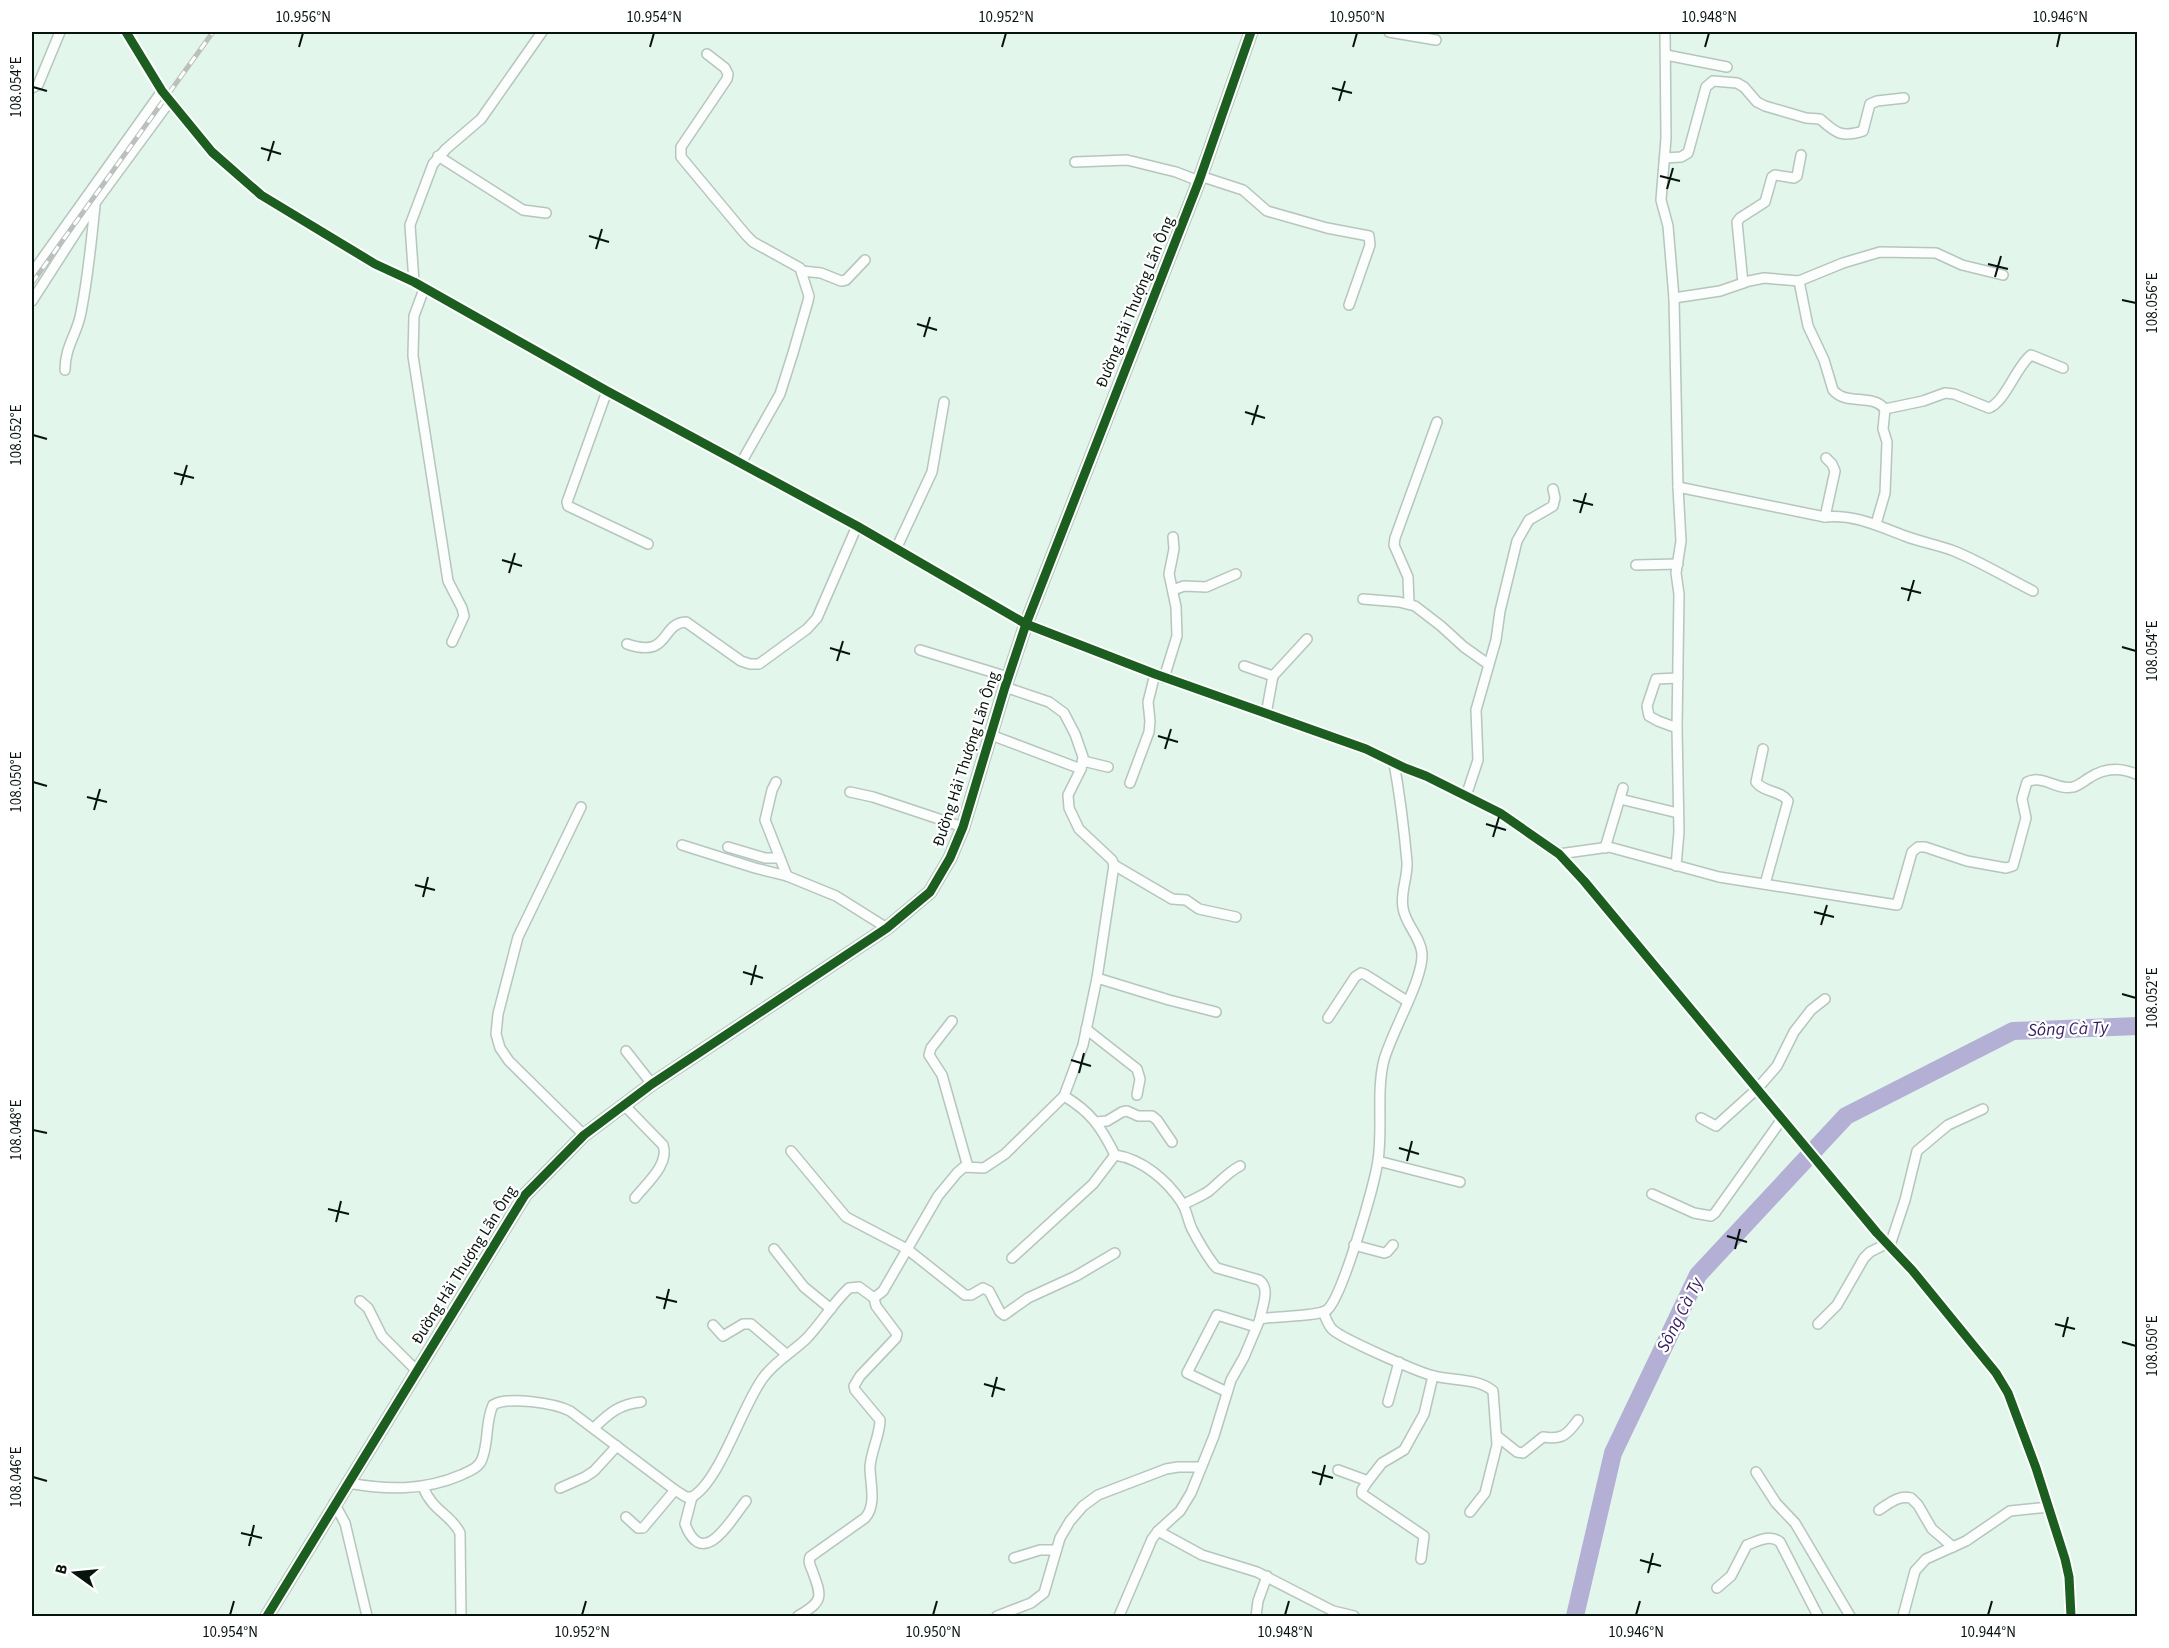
<svg xmlns="http://www.w3.org/2000/svg" width="2169" height="1648" font-family="'Source Sans 3',sans-serif">
	<rect width="100%" height="100%" fill="#e2f6eb"/>
	<g fill="none" stroke-linecap="round" stroke-linejoin="round">
		<!-- river -->
		<polyline stroke="#b4b0d5" stroke-width="18" points="1575,1616 1613,1453 1698,1275 1846,1116 2013,1031 2138,1026"/>
		<defs>
			<g id="minor">
				<polyline points="126,32 162,91 212,152 261,195 375,264 414,282 607,391 857,526 1026,624 1155,674 1366,749 1405,768 1426,776 1500,813 1559,854 1584,881 1877,1233 1912,1270 1996,1373 2008,1393 2036,1468 2065,1559 2069,1577 2071,1616"/>
				<polyline points="1389,32 1436,40"/>
				<polyline points="1665,32 1666,138 1661,200 1668,226 1674,298 1678,487 1681,541 1676,573 1679,594 1677,728 1679,832 1676,866"/>
				<polyline points="707,54 725,68 728,74 727,79 681,147 681,157 746,235 753,242 800,268 809,296 808,301 793,353 780,394 741,463"/>
				<polyline points="1666,55 1727,67"/>
				<polyline points="32,88 38,85 60,32"/>
				<polyline points="438,156 523,210 546,213"/>
				<path d="M1665,158L1681,157L1688,153L1706,87L1713,81L1737,83L1744,87L1757,102L1765,106L1806,118L1820,119C1836,133 1841,138 1863,131L1870,104L1877,101L1904,98"/>
				<polyline points="1075,162 1127,160 1176,172 1199,181"/>
				<polyline points="1200,176 1243,190 1267,211 1327,228 1369,236 1370,245 1349,305"/>
				<polyline points="802,271 821,273 841,281 846,280 865,260"/>
				<polyline points="32,273 162,91"/>
				<path d="M1799,281L1808,326L1824,360L1833,390C1846,406 1872,393 1885,409L1883,429L1887,442L1885,493L1876,524"/>
				<polyline points="414,282 410,225 433,164 446,149 481,119 542,32"/>
				<polyline points="1743,283 1737,222 1740,218 1765,202 1772,177 1775,175 1794,178 1797,176 1801,155"/>
				<polyline points="424,289 414,316 413,356 448,581 462,608 464,616 452,642"/>
				<polyline points="1674,298 1720,291 1749,281 1764,278 1799,281 1843,263 1880,252 1936,253 1962,265 2003,275"/>
				<polyline points="32,301 95,203 170,101"/>
				<path d="M65,370C65,348 75,337 80,317C88,280 91,243 95,206"/>
				<polyline points="607,391 567,502 568,506 648,544"/>
				<path d="M1885,409L1923,401L1945,393L1954,394L1989,408C2005,402 2016,367 2031,355L2063,368"/>
				<path d="M1678,487L1825,517C1854,514 1878,526 1905,536C1921,542 1938,545 1954,551C1981,562 2007,578 2033,591"/>
				<polyline points="1825,517 1835,471 1832,464 1826,458"/>
				<polyline points="896,549 932,472 944,402"/>
				<polyline points="1636,565 1678,564"/>
				<polyline points="1173,590 1184,586 1206,587 1236,574"/>
				<polyline points="1363,599 1399,602 1415,606 1441,626 1464,647 1488,664"/>
				<polyline points="1409,604 1408,577 1394,545 1395,538 1437,422"/>
				<path d="M627,644C671,659 660,623 686,622L741,661L750,664H759L807,629L817,618L857,526"/>
				<polyline points="920,650 1008,677"/>
				<polyline points="1244,666 1273,676"/>
				<polyline points="1164,678 1177,636 1176,607 1169,574 1174,549 1173,537"/>
				<polyline points="1266,714 1273,676 1307,639"/>
				<polyline points="1677,728 1658,721 1649,716 1647,706 1656,679 1678,678"/>
				<polyline points="991,735 1081,769"/>
				<path d="M1763,749L1756,782C1764,793 1781,790 1788,801L1765,884"/>
				<polyline points="1083,761 1108,767"/>
				<polyline points="776,782 772,790 765,820 787,876"/>
				<polyline points="1130,783 1149,732 1150,721 1148,702 1155,674"/>
				<polyline points="850,792 873,797 963,827"/>
				<polyline points="1466,796 1478,760 1476,710 1496,640 1500,611 1517,541 1529,520 1553,506 1555,498 1553,489"/>
				<polyline points="1620,799 1678,813"/>
				<polyline points="581,807 518,937 498,1014 496,1034 500,1048 509,1061 584,1135"/>
				<polyline points="682,845 755,868 787,876 836,896 887,928"/>
				<polyline points="728,847 765,858 779,858"/>
				<polyline points="1605,848 1623,788"/>
				<path d="M1559,854L1609,847L1719,877L1897,905L1912,852L1918,847H1925L1967,861L2006,868L2013,866L2026,818L2022,799L2027,782C2043,774 2057,791 2073,787C2078,786 2084,781 2089,778C2104,768 2121,767 2138,775"/>
				<polyline points="1114,865 1172,899 1186,900 1199,909 1236,917"/>
				<polyline points="1097,978 1169,1000 1216,1012"/>
				<polyline points="1328,1018 1355,977 1361,973 1366,975 1407,1001"/>
				<polyline points="952,1021 931,1048 929,1055 942,1075 968,1167"/>
				<polyline points="1086,1029 1137,1069 1140,1079 1137,1095"/>
				<polyline points="626,1051 652,1084"/>
				<path d="M1064,1096C1091,1112 1101,1127 1115,1155C1142,1159 1167,1180 1182,1203C1187,1211 1188,1221 1192,1229C1198,1241 1206,1254 1214,1265L1217,1268L1259,1280C1271,1288 1262,1306 1260,1319"/>
				<path d="M624,1105L663,1145C670,1164 646,1184 635,1198"/>
				<polyline points="1701,1118 1716,1126 1757,1089 1777,1066 1794,1032 1811,1010 1825,999"/>
				<polyline points="1096,1122 1107,1121 1122,1112 1127,1111 1138,1116 1152,1116 1157,1120 1172,1142"/>
				<polyline points="791,1151 846,1217 907,1249 965,1295 971,1295 983,1288 989,1291 1000,1312 1004,1315 1028,1298 1076,1276 1115,1253"/>
				<polyline points="1378,1161 1460,1182"/>
				<polyline points="1652,1194 1694,1213 1711,1216 1715,1213 1782,1119"/>
				<path d="M1183,1205C1191,1200 1202,1196 1209,1191C1220,1182 1228,1172 1240,1166"/>
				<polyline points="1354,1245 1384,1253 1387,1252 1393,1245"/>
				<polyline points="1890,1245 1905,1200 1917,1151 1948,1125 1983,1109"/>
				<polyline points="774,1249 804,1287 831,1309"/>
				<polyline points="1012,1258 1093,1184 1115,1155"/>
				<polyline points="360,1301 368,1308 382,1336 416,1370"/>
				<path d="M1323,1312C1326,1318 1328,1325 1332,1329C1340,1338 1420,1373 1434,1376C1453,1381 1478,1378 1493,1391L1497,1445L1485,1493L1470,1512"/>
				<polyline points="1818,1324 1837,1305 1864,1258 1870,1252 1888,1243"/>
				<polyline points="713,1325 723,1336 743,1324 751,1324 786,1354"/>
				<polyline points="1227,1392 1187,1373 1217,1315 1256,1327"/>
				<polyline points="1388,1402 1399,1362"/>
				<path d="M594,1428C609,1413 620,1404 641,1402"/>
				<path d="M1497,1436L1517,1452L1523,1453L1543,1437C1562,1440 1567,1435 1578,1420"/>
				<polyline points="1338,1470 1368,1481 1382,1463 1404,1450 1424,1414 1433,1376"/>
				<polyline points="1756,1472 1776,1503 1795,1523 1850,1616"/>
				<polyline points="1368,1481 1362,1490 1362,1494 1424,1536 1421,1559"/>
				<path d="M348,1483C387,1490 424,1491 461,1475C469,1471 479,1468 482,1459C489,1442 485,1422 493,1405C508,1396 554,1403 570,1411L675,1490L686,1497H692C720,1481 742,1406 763,1378C775,1361 793,1352 807,1338C822,1322 833,1303 849,1288L859,1287L874,1298L883,1291L938,1196L957,1173L964,1167L984,1168L1005,1154L1064,1096L1083,1045L1097,978L1114,865L1112,860L1079,829L1069,808L1068,795L1081,769L1083,757L1075,734L1064,713L1049,702L1005,687"/>
				<path d="M423,1487C433,1512 451,1514 460,1533L461,1616"/>
				<polyline points="560,1488 585,1477 594,1471 617,1446"/>
				<path d="M692,1497L685,1524C703,1571 730,1521 746,1501"/>
				<polyline points="334,1503 345,1523 367,1616"/>
				<path d="M1879,1510C1890,1503 1898,1495 1911,1498L1918,1505L1932,1529L1953,1547"/>
				<polyline points="626,1517 638,1528 643,1528 675,1490"/>
				<polyline points="1158,1531 1202,1555 1257,1572 1333,1611 1354,1616"/>
				<polyline points="1014,1558 1040,1550 1056,1550"/>
				<path d="M1717,1588L1731,1576L1747,1545C1758,1541 1770,1534 1780,1542L1818,1616"/>
				<path d="M798,1616C824,1601 822,1597 812,1570C810,1565 808,1562 810,1557L865,1518C877,1505 870,1483 870,1467C871,1451 880,1435 880,1420L855,1390L854,1386L860,1376L896,1338L897,1334L876,1306L874,1298"/>
				<polyline points="997,1616 1031,1603 1044,1593 1060,1538 1070,1521 1083,1506 1098,1495 1166,1469 1178,1467 1201,1467"/>
				<path d="M1119,1616L1152,1539L1158,1531L1180,1511L1191,1493L1214,1436L1231,1380L1244,1357L1260,1319C1275,1316 1317,1317 1327,1310C1342,1298 1375,1184 1378,1160C1383,1129 1376,1091 1384,1060C1392,1031 1423,980 1422,954C1421,937 1405,924 1403,908C1400,892 1408,877 1407,862C1404,829 1400,796 1394,763"/>
				<polyline points="1256,1616 1258,1601 1267,1576"/>
				<polyline points="1903,1616 1915,1571 1926,1559 1966,1541 2010,1511 2049,1507"/>
			</g>
			<polyline id="tertiary" points="267,1616 525,1195 584,1135 652,1084 887,928 930,892 950,858 963,827 1005,687 1026,624 1199,181 1251,32"/>
		</defs>
		<!-- minor casing -->
		<use href="#minor" stroke="#b6c5bd" stroke-width="12"/>
		<!-- tertiary casing -->
		<use href="#tertiary" stroke="#b6c5bd" stroke-width="15"/>
		<!-- minor -->
		<use href="#minor" stroke="#fbfefc" stroke-width="9"/>
		<!-- tertiary -->
		<use href="#tertiary" stroke="#fbfefc" stroke-width="12"/>
		<defs>
			<polyline id="rail" points="32,283 213,32"/>
		</defs>
		<!-- rail casing -->
		<use href="#rail" stroke="#bbc0bd" stroke-width="5"/>
		<!-- rail -->
		<use href="#rail" stroke="#fff" stroke-width="3" stroke-dasharray="9" stroke-linecap="butt"/>
		<defs>
			<g id="cycleway">
				<polyline points="126,32 162,91 212,152 261,195 375,264 414,282 607,391 857,526 1026,624 1155,674 1366,749 1405,768 1426,776 1500,813 1559,854 1584,881 1877,1233 1912,1270 1996,1373 2008,1393 2036,1468 2065,1559 2069,1577 2071,1616"/>
				<polyline points="267,1616 525,1195 584,1135 652,1084 887,928 930,892 950,858 963,827 1005,687 1026,624 1199,181 1251,32"/>
			</g>
		</defs>
		<!-- cycleway casing -->
		<use href="#cycleway" stroke="#fff" stroke-width="13"/>
		<!-- cycleway -->
		<use href="#cycleway" stroke="#1b5e20" stroke-width="9"/>
	</g>
	<!-- ticks -->
	<path fill="none" stroke="#07130d" stroke-width="2" d="M299,47L303,33M650,47L654,33M1002,47L1006,33M1353,47L1357,33M1705,47L1709,33M2057,47L2060,33M33,87L47,91M1332,88L1352,93M1339,101L1345,81M261,148L281,154M268,161L274,141M1660,176L1680,181M1667,189L1673,168M589,236L609,242M596,249L602,229M1988,264L2008,269M1995,277L2001,256M2122,300L2136,303M917,324L937,330M924,337L930,317M1245,412L1265,418M1252,425L1258,405M33,435L47,439M174,473L194,478M181,485L187,465M1573,500L1593,505M1580,513L1586,493M502,560L522,566M509,573L515,553M1901,588L1921,593M1908,601L1914,580M2122,647L2136,651M830,648L850,654M837,661L843,641M1158,736L1178,742M1165,749L1171,729M33,782L47,786M87,797L107,802M94,810L100,789M1486,824L1506,830M1493,837L1499,817M415,885L435,890M423,897L428,877M1814,912L1834,917M1821,925L1827,905M743,972L763,978M751,985L756,965M2122,994L2136,998M1071,1060L1091,1066M1079,1073L1084,1053M33,1130L47,1133M1399,1148L1419,1154M1407,1161L1412,1141M328,1209L349,1214M336,1222L341,1201M1727,1236L1747,1242M1735,1249L1740,1229M656,1297L677,1302M664,1309L669,1289M2055,1324L2075,1329M2063,1337L2068,1317M2122,1342L2136,1346M984,1384L1005,1390M992,1397L997,1377M1312,1472L1333,1478M33,1477L47,1481M1320,1485L1325,1465M241,1533L262,1538M249,1546L254,1525M1640,1560L1661,1566M1648,1573L1653,1553M230,1615L234,1601M582,1615L586,1601M933,1615L937,1601M1285,1615L1289,1601M1636,1615L1640,1601M1988,1615L1992,1601"/>
	<g text-anchor="middle" dominant-baseline="central" stroke-width="4.5" stroke-linejoin="round" paint-order="stroke">
		<!-- street labels -->
		<g font-size="16" fill="#07130d" stroke="#fff">
			<text transform="translate(1135 302) rotate(-68)">Đường Hải Thượng Lãn Ông</text>
			<text transform="translate(966 759) rotate(-72)">Đường Hải Thượng Lãn Ông</text>
			<text transform="translate(464 1265) rotate(-58)">Đường Hải Thượng Lãn Ông</text>
		</g>
		<!-- water labels -->
		<g font-size="18" font-style="italic" fill="#351d60" stroke="#fff">
			<text transform="translate(2068 1029) rotate(-2)">Sông Cà Ty</text>
			<text transform="translate(1680 1315) rotate(-63)">Sông Cà Ty</text>
		</g>
	</g>
	<!-- border -->
	<rect width="2169" height="1648" fill="none" stroke="#ffffff" stroke-width="66"/>
	<!-- north arrow -->
	<g transform="translate(75 1573) rotate(285)" stroke="#ffffff" stroke-width="4.5" paint-order="stroke">
	<path d="M0-4.5L10 22L0 15L-10 22Z" fill="#07130d"/>
	<text y="-9" font-size="16" font-weight="bold" text-anchor="middle" fill="#07130d">B</text>
	</g>
	<rect x="33" y="33" width="2103" height="1582" fill="none" stroke="#07130d" stroke-width="2"/>
	<g font-size="15" text-anchor="middle" fill="#07130d">
		<text x="303" y="22">10.956°N</text>
		<text x="654" y="22">10.954°N</text>
		<text x="1006" y="22">10.952°N</text>
		<text x="1357" y="22">10.950°N</text>
		<text x="1709" y="22">10.948°N</text>
		<text x="2060" y="22">10.946°N</text>
		<text transform="translate(16 87) rotate(-90)" y="5">108.054°E</text>
		<text transform="translate(2152 303) rotate(-90)" y="5">108.056°E</text>
		<text transform="translate(16 435) rotate(-90)" y="5">108.052°E</text>
		<text transform="translate(2152 651) rotate(-90)" y="5">108.054°E</text>
		<text transform="translate(16 782) rotate(-90)" y="5">108.050°E</text>
		<text transform="translate(2152 998) rotate(-90)" y="5">108.052°E</text>
		<text transform="translate(16 1130) rotate(-90)" y="5">108.048°E</text>
		<text transform="translate(2152 1346) rotate(-90)" y="5">108.050°E</text>
		<text transform="translate(16 1477) rotate(-90)" y="5">108.046°E</text>
		<text x="230" y="1637">10.954°N</text>
		<text x="582" y="1637">10.952°N</text>
		<text x="933" y="1637">10.950°N</text>
		<text x="1285" y="1637">10.948°N</text>
		<text x="1636" y="1637">10.946°N</text>
		<text x="1988" y="1637">10.944°N</text>
	</g>
</svg>
